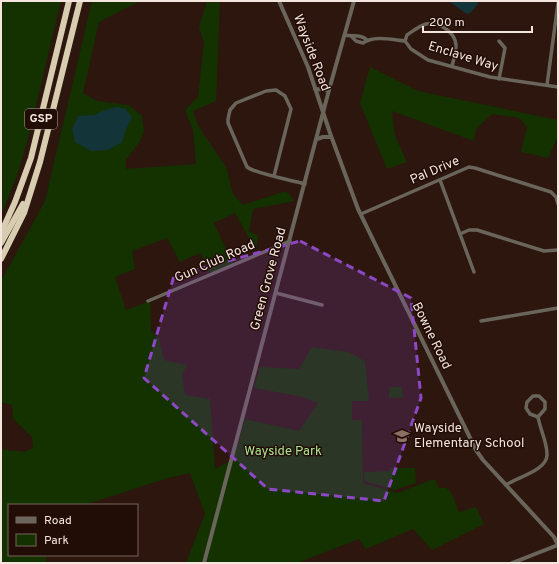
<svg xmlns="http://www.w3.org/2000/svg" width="559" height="564" font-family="Overpass,sans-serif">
	<rect width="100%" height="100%" fill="#2c160e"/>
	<!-- green -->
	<g fill="#133200">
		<polygon points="4,1 61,1 28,139 17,176 2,213 1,211 1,11"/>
		<polygon points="92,1 140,1 99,22 83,93 97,101 129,105 142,116 144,131 140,141 126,160 126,169 196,164 193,130 185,110 198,97 204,43 199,27 207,1 220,1 216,101 193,111 197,123 204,135 226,167 233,194 243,205 286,191 295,201 253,209 249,231 258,236 256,250 235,213 214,223 233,264 211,274 200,253 180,262 167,238 132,251 135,269 115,277 126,310 150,301 151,330 159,339 164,360 187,365 182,375 185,395 210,399 215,469 230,461 236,451 245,419 299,431 318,403 303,397 254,388 260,367 299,369 312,347 348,352 365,361 369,401 352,401 352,420 362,420 363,483 398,493 431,480 435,480 439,488 446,488 451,492 459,512 476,507 484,524 432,550 413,529 366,549 359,539 297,563 186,563 205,514 190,473 168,478 84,505 9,505 9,555 46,555 46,563 1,563 1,449 24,452 33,448 32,437 13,419 12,405 1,402 1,281 45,201"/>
		<polygon points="370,67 418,91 558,120 558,136 548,158 521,152 527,127 519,118 492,114 476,129 474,141 392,111 395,136 407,162 387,169 360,103"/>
		<polygon points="389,387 402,387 403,398 389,398"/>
		<polygon points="390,468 415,468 416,483 395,490 364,481 364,472 390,471"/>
	</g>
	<!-- water -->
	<g fill="#13353a">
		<polygon points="442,1 477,1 478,4 470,13 467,14 450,2"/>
		<polygon points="117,107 126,109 132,118 126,129 122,142 108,150 91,151 75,142 72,129 78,116 95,115 102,111"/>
	</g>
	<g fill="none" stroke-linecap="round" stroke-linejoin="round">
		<!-- minor -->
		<g stroke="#6a655b" stroke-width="3.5">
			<path d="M345,35C353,37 361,34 367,40"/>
			<path d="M352,37L356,41L363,43C374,35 393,40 405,41L411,49L428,60L490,77L558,87"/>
			<path d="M405,41L407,35C413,31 419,26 426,24C439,21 455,32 456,45C456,52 454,59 452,66"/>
			<polyline points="499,79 505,48 499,41"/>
			<polyline points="547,85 558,3"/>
			<path d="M274,176L291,109L285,96L276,90L266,91L236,103L230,110L228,119V123L247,167C256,174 292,180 305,184"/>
			<polyline points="440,180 474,272"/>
			<polyline points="361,214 469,167 475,168 551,192 556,197 558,204"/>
			<polyline points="460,234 469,230 477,230 544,251 558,250"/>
			<polyline points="276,293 322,305"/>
			<polyline points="148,301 290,241"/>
			<polyline points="481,321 558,308"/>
			<polygon points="533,396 539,396 545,402 545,409 538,417 530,414 526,408 527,402"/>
			<path d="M506,485C518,477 548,470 547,454C547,442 540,429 538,417"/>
		</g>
		<!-- tertiary -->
		<g stroke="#6a655b" stroke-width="4">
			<polyline points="279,1 308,67 330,133 358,209 476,450 483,460 554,537 558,545"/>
			<polyline points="315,89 329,90"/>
			<polyline points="317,139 323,137 331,137"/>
			<polyline points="204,563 329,90 354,1"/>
			<polyline points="512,563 558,545"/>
		</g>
		<!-- motorway -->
		<g stroke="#d8cdb1" stroke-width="6">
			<polyline points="1,233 15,202 31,158 69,1"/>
			<polyline points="1,243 23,204"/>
			<polyline points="1,259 24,213 40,162 80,1"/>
		</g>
	</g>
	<!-- marked area -->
	<path fill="#8d48c4" fill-opacity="0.2" stroke="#8d48c4" stroke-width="3" stroke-dasharray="8 5" stroke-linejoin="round" d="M300,241L411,298L421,398L384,501L268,489L144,378L174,276Z"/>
	<!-- icons -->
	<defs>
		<symbol id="school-bare" viewBox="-9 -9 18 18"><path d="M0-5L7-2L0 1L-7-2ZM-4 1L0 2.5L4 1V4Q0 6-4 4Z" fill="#8d6e63" stroke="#220d06" stroke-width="2.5" paint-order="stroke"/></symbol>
	</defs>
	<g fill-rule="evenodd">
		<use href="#school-bare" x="391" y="425" width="22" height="22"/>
	</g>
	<g text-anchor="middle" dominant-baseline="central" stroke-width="3" stroke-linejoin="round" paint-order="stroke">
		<!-- shield labels -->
		<rect fill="#220d06" stroke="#b6a49e" stroke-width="1" x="25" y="109" width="32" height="20" rx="3"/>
		<g font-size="12" font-weight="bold" fill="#f5e5df">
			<text x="41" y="119">GSP</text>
		</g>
		<!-- street labels -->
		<g font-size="13" fill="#f5e5df" stroke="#220d06">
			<text transform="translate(311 53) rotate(69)">Wayside Road</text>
			<text transform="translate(463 57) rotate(17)">Enclave Way</text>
			<text transform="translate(435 171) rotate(-23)">Pal Drive</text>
			<text transform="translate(215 262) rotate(-24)">Gun Club Road</text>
			<text transform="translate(269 279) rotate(-75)">Green Grove Road</text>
			<text transform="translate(431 336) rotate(64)">Bowne Road</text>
		</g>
		<!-- poi labels -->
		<g font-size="13" fill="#f5e5df" stroke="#220d06" text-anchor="start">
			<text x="414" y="429">Wayside<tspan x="414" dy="15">Elementary School</tspan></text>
		</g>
		<!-- park labels -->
		<g font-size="13" fill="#abe791" stroke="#220d06">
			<text x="283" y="452">Wayside Park</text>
		</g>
	</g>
	<!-- border -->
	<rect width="559" height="564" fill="none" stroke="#f5e5df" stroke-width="4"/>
	<!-- legend -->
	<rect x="8" y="504" width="130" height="52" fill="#220d06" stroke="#76635d"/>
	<rect x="16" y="517" width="20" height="6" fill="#6a655b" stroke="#76635d"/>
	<text x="44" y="524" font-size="12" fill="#f5e5df">Road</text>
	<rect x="16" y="534" width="20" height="12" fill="#133200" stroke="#76635d"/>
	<text x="44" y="544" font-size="12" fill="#f5e5df">Park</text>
	<!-- scale -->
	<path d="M423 26v6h109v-6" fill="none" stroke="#f5e5df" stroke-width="2"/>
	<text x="429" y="26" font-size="12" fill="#f5e5df" stroke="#220d06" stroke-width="3" paint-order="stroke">200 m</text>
</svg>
